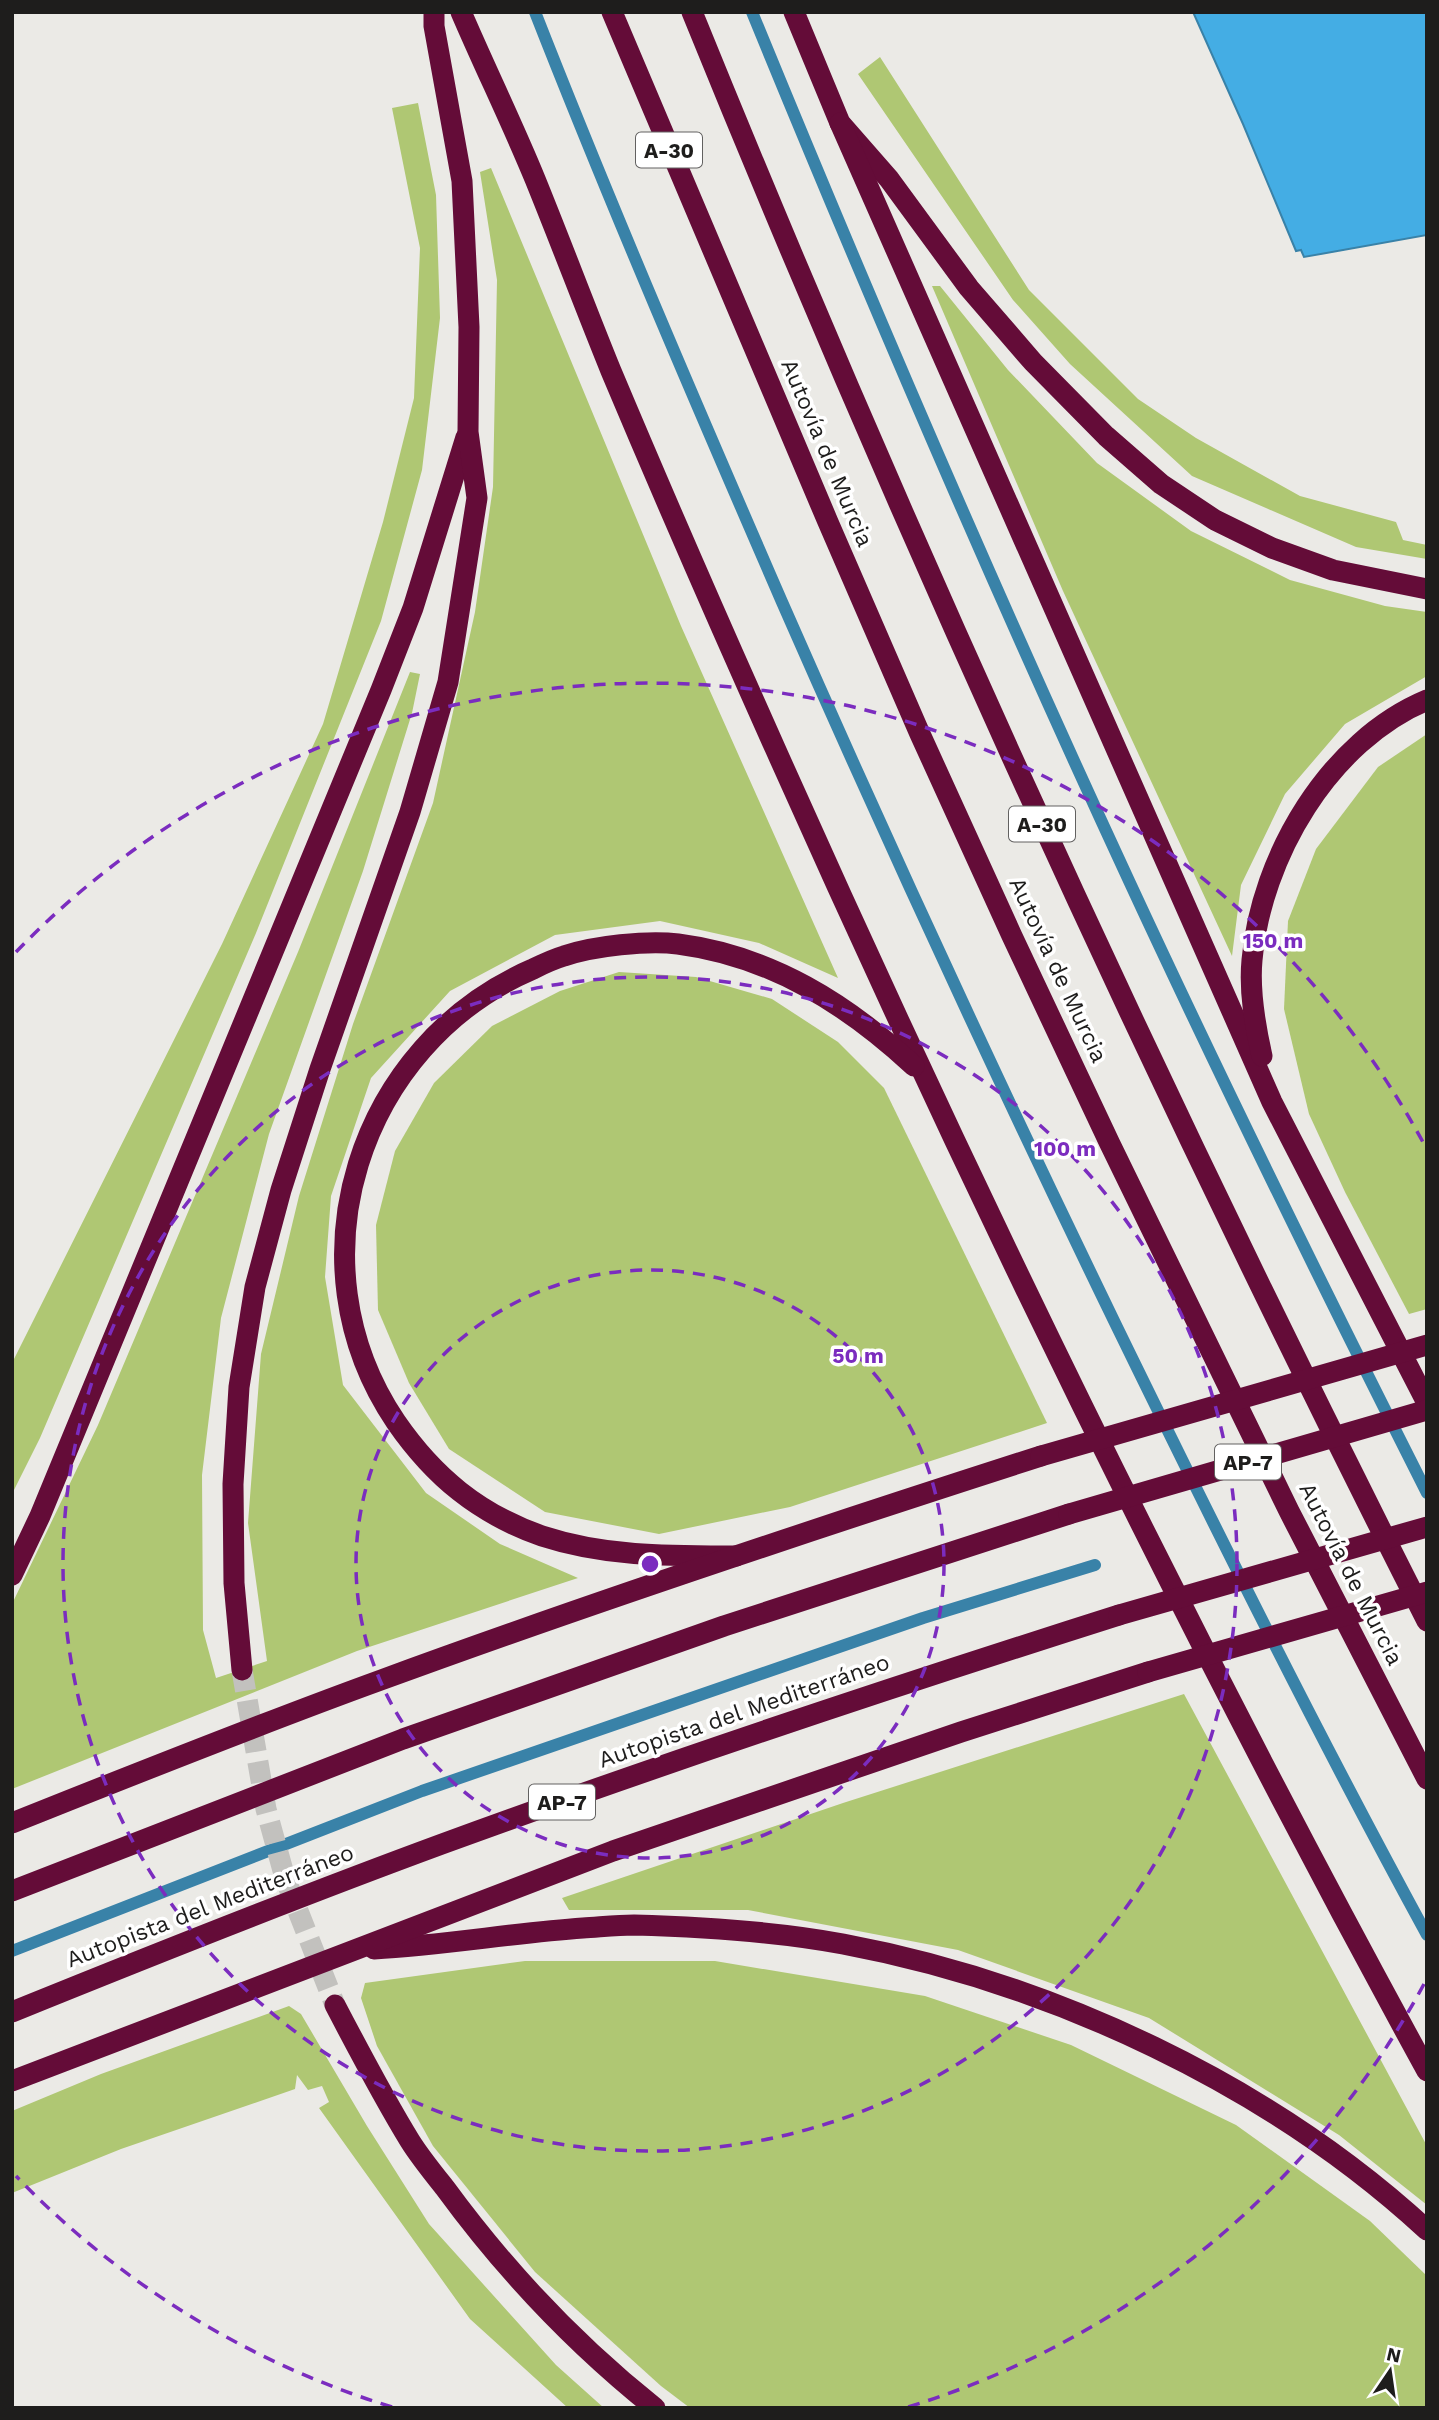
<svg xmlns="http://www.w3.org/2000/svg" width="1439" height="2420" font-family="'Work Sans',sans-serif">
	<rect width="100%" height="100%" fill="#ebeae6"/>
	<!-- green -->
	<g fill="#afc773">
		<polygon points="880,57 1029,290 1138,399 1196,438 1300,496 1396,522 1403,540 1427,545 1427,559 1356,547 1192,476 1070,364 1013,300 858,74"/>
		<polygon points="418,103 436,195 440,318 422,470 381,621 256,933 40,1438 12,1494 12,1363 222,944 323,724 383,522 414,398 420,248 392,108"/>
		<polygon points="491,168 681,626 838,978 759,943 660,921 555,935 450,991 371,1078 331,1196 325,1277 343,1385 426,1493 500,1544 578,1578 357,1651 12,1789 12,1604 98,1425 298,952 410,672 420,674 412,713 363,871 269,1134 221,1318 202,1475 203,1630 216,1678 267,1661 248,1523 261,1354 299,1196 353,1024 433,803 475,612 493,487 497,280 480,172"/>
		<polygon points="932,286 940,286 1008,370 1097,463 1191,531 1290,580 1385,606 1427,612 1427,676 1345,724 1285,794 1241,885 1232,956 1063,591"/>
		<polygon points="1427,734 1427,1309 1409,1314 1345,1192 1309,1114 1284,1009 1288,921 1316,849 1378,767"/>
		<polygon points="619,972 696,977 772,999 838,1042 884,1088 1047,1423 790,1507 659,1534 545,1512 449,1449 409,1383 378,1310 376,1225 395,1151 434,1083 492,1026 560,991"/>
		<polygon points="1184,1694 1427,2146 1427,2205 1339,2135 1149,2018 958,1950 748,1910 569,1910 562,1898 843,1803"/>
		<polygon points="525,1961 715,1961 925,1996 1071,2045 1236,2125 1370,2221 1427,2276 1427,2408 690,2408 661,2386 535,2272 433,2146 377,2046 361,1998 365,1983"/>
		<polygon points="289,2006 301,2014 367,2126 429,2224 556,2365 604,2408 568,2408 470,2319 319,2108 329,2102 322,2086 308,2090 297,2075 295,2089 121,2149 12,2193 12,2111 101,2074"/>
	</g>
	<!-- water -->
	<polygon fill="#44ade4" stroke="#3982a8" stroke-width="2" points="1193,12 1427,12 1427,235 1304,257 1301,250 1296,251 1243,124"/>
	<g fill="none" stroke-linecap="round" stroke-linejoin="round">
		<!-- stream -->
		<g stroke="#3982a8" stroke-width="12">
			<path d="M535,12C613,211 697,406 782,602C889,846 1001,1088 1117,1327C1217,1532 1318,1735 1427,1935"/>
			<path d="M752,12C872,305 997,596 1130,883C1225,1088 1325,1291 1427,1493"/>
			<polyline points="12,1951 422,1791 923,1618 1095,1565"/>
		</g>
		<!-- motorway-tunnel -->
		<polyline stroke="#c2c1be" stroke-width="21" stroke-dasharray="21 10" stroke-linecap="butt" points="242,1670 266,1809 285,1878 335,2005"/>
		<!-- motorway -->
		<g stroke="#640c38" stroke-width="21">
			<path d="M461,12C485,68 512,123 535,179C561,243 585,307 611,371C664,497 719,623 775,748C975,1197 1191,1640 1427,2071"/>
			<polyline points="612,12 828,522 920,734 1012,936 1110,1144 1289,1511 1427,1779"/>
			<path d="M692,12C914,559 1160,1095 1427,1621"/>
			<polyline points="794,12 840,123 889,179 969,288 1033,362 1106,436 1161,484 1215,520 1272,548 1333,570 1427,589"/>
			<polyline points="840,123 1272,1102 1427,1403"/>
			<path d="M1262,1056C1255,1025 1249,992 1252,960C1261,857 1329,741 1427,700"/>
			<path d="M736,1556C671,1556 606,1557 542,1536C479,1514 434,1477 396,1422C288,1263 358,1044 533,969C543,964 554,959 564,956C593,946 648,940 678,944C771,956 847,1004 914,1066"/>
			<polyline points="12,1575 40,1516 381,690 413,608 466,437"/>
			<polyline points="242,1670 234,1583 233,1484 239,1387 255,1287 281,1190 320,1069 410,812 448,682 477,498 468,432 469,327 462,181 434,26 434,12"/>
			<path d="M12,1823C135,1774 257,1725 381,1680C599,1600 820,1527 1041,1456"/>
			<polyline points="12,1891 403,1739 724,1626 1069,1514"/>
			<path d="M374,1949C444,1945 513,1933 583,1928C600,1927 617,1925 634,1925C703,1927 775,1931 843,1944C1052,1983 1270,2085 1427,2230"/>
			<path d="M335,2005C359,2051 383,2097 410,2141C420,2157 433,2173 445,2188C505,2270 576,2345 655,2408"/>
			<path d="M12,2012C155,1954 298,1897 442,1844C666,1762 892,1687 1119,1615"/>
			<polyline points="12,2081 613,1851 961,1732 1148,1672"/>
		</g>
		<!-- motorway-bridge -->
		<g stroke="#640c38" stroke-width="21">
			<polyline points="1041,1456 1427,1345"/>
			<polyline points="1069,1514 1427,1410"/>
			<polyline points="1119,1615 1427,1527"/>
			<polyline points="1148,1672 1427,1592"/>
		</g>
	</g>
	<!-- distance rings -->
	<g fill="none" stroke="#7b2cbf" stroke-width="3.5" stroke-dasharray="12 9">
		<circle cx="650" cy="1564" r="294"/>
		<circle cx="650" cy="1564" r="587"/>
		<path d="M1424 1984A881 881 0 0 1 908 2407M392 2407A881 881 0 0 1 16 2176M16 952A881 881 0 0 1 1424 1144"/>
	</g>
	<g text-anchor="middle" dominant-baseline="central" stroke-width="7" stroke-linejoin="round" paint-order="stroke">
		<!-- shield labels -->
		<g fill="#fff" stroke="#626160" stroke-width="2">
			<rect x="636" y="132.5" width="66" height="35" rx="5"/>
			<rect x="1009" y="806.5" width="66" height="35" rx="5"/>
			<rect x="1215" y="1444.5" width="66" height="35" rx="5"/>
			<rect x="529" y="1784.5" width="66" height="35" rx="5"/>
		</g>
		<g font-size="21" font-weight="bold" fill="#1e1d1c">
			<text x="669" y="150">A-30</text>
			<text x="1042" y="824">A-30</text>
			<text x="1248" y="1462">AP-7</text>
			<text x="562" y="1802">AP-7</text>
		</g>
		<!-- street labels -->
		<g font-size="23" fill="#1e1d1c" stroke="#fff">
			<text transform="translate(827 453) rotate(67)">Autovía de Murcia</text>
			<text transform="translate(1058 970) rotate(65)">Autovía de Murcia</text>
			<text transform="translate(1351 1574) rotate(63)">Autovía de Murcia</text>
			<text transform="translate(744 1711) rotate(-19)">Autopista del Mediterráneo</text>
			<text transform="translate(210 1906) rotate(-21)">Autopista del Mediterráneo</text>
		</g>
	</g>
	<circle cx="650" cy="1564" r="10" fill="#7b2cbf" stroke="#fff" stroke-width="3.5"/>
	<g font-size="21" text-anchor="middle" font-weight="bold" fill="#7b2cbf" stroke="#fff" stroke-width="7" stroke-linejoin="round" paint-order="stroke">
		<text x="1273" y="948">150 m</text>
		<text x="1065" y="1156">100 m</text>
		<text x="858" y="1363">50 m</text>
	</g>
	<!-- border -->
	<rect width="1439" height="2420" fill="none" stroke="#1e1d1c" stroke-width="28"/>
	<!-- north arrow -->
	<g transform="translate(1390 2371) rotate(13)" stroke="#ffffff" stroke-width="5" paint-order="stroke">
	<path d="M0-5L12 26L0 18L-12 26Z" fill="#1e1d1c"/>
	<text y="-10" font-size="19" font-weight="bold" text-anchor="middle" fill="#1e1d1c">N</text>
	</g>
</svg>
